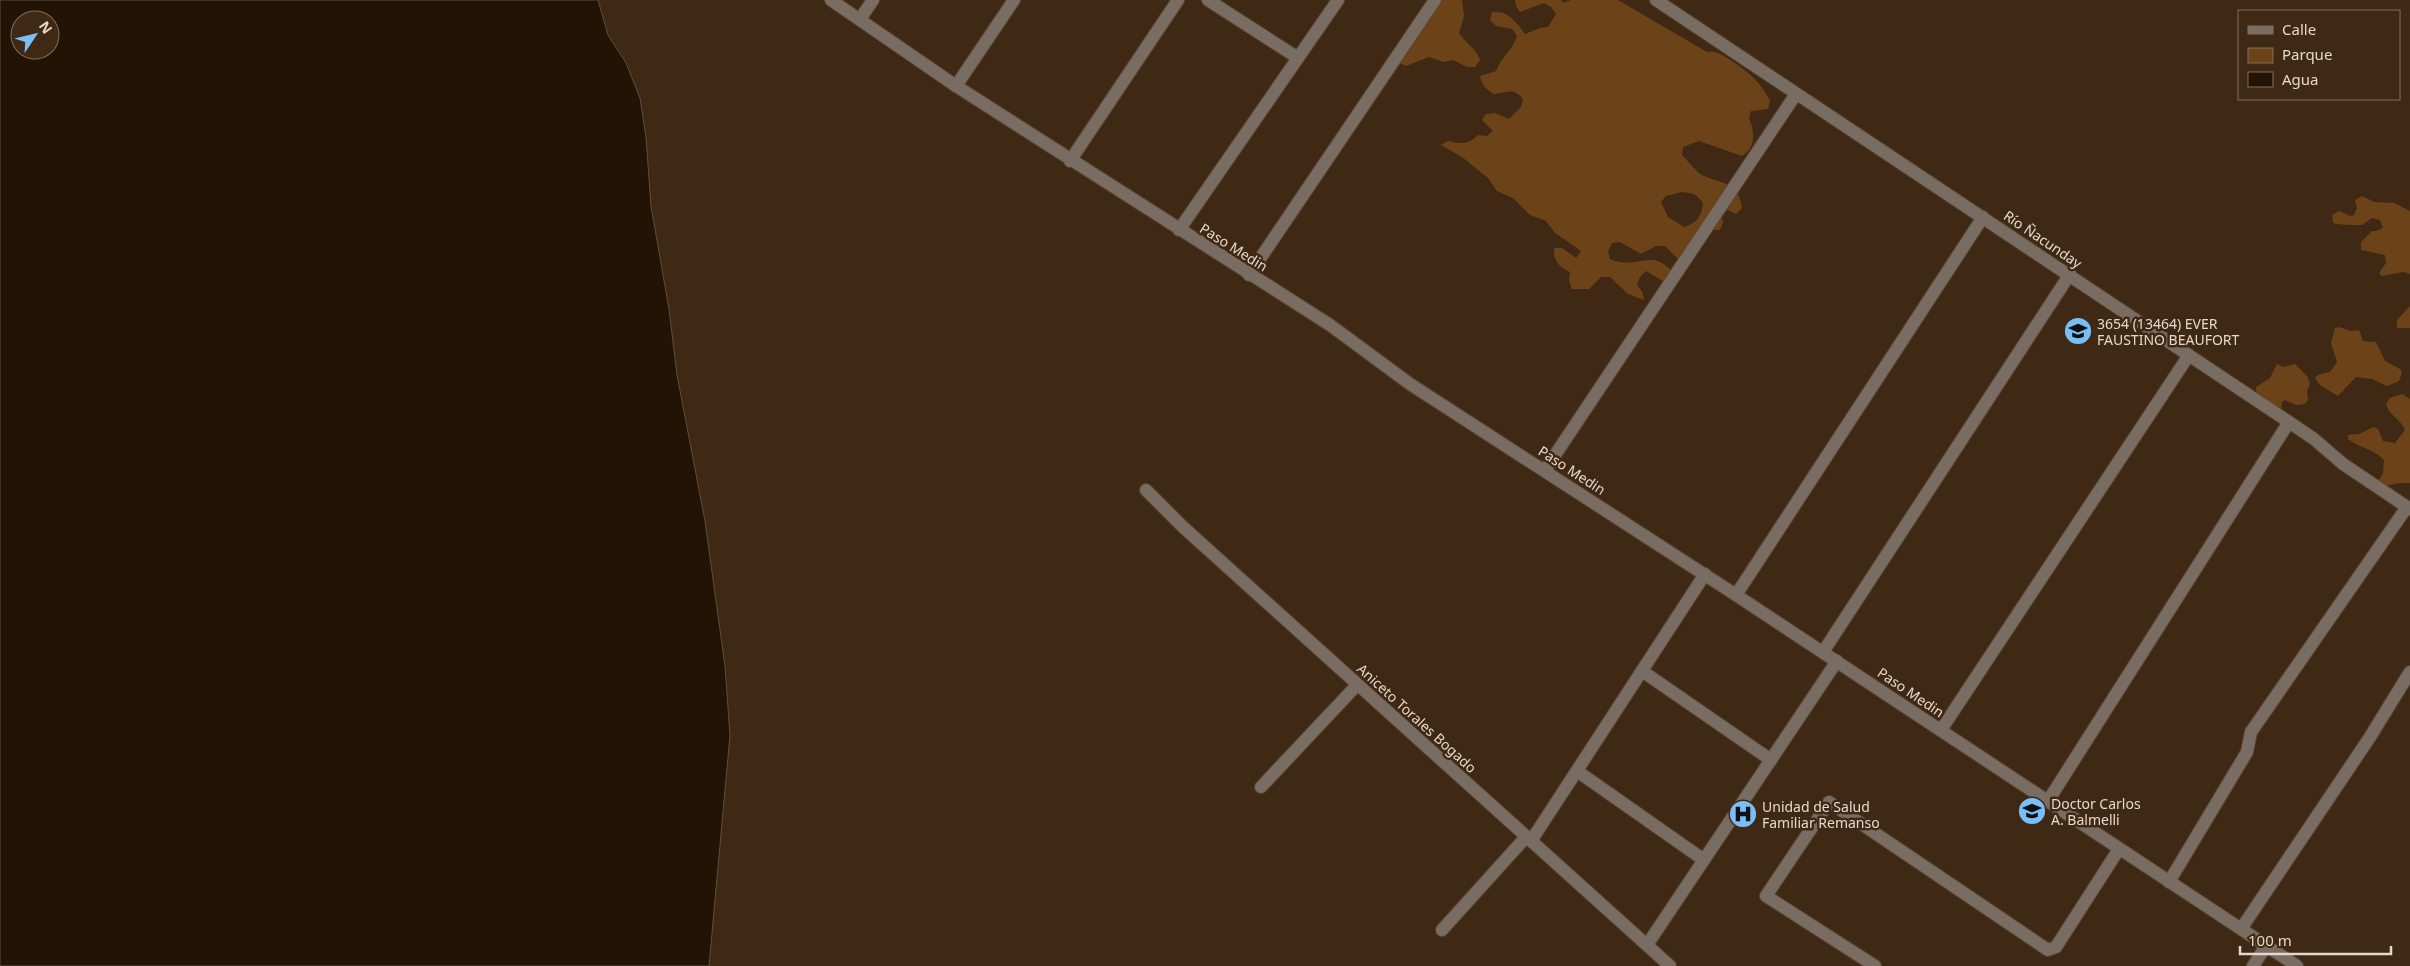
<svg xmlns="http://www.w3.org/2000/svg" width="2410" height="966" font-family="'Noto Sans',sans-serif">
	<rect width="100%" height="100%" fill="#3f2914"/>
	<!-- green -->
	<g fill="#6c4318" fill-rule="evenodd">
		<path d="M1428,0H1462L1464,16L1459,33C1466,44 1476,48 1480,60L1475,67H1467L1453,60L1444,62L1429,57L1406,66L1399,63L1395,56V48Z"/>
		<path d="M1515,0H1561L1563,3L1571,0H1618L1707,52C1717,51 1720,54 1729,59C1748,72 1759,79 1770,101L1768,109L1751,111L1749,118C1755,132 1756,148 1742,156L1699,141L1683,147L1682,155C1688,161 1695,171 1702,175C1722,185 1738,180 1742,208L1736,214L1728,210L1721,214L1723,222L1720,230H1711L1685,260L1677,258L1665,246H1656L1641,254L1620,242L1612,243L1608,251L1610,259C1637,271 1652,247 1672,272L1671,281H1663L1646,271L1640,277L1637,285L1642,291L1644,300L1628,294L1610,277H1601L1589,289H1572L1569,280L1570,272C1559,267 1553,260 1554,248H1562L1576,258L1581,251L1555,233L1546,221L1530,215L1513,198L1497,191L1488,178L1462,157L1441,145L1448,141C1460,144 1468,145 1478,135L1487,136L1493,131L1482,120L1486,114L1495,113L1509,119L1521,107L1523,99C1513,87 1507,93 1494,94C1485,89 1482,85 1480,76L1496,71C1501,57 1513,50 1517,36L1512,29L1496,26L1490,20L1492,12C1508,10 1516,22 1525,34L1540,28L1548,27L1556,14L1551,7L1544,3L1520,12L1516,6ZM1682,192C1692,193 1697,194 1703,203C1702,216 1697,223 1684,227L1668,217L1661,202L1666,196Z"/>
		<path d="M2362,196L2374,202L2394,203L2410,211V274L2403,272L2382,276L2379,273L2386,263L2385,255L2361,250V242L2372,231H2376L2383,228L2380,220L2372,218L2362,225C2354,225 2339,225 2333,223L2332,215L2339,211L2350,216L2354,215L2357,208L2355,200Z"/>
		<polygon points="2410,306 2410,328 2397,328 2397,320"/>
		<polygon points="2339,327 2351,331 2359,330 2363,341 2376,342 2385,361 2400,369 2402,373 2399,381 2387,386 2372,379 2356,377 2338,396 2320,385 2315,378 2318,375 2330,372 2337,362 2331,343 2335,328"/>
		<polygon points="2277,364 2284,367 2295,364 2307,376 2310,384 2307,391 2308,400 2305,404 2296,405 2285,400 2282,402 2281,411 2257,399 2256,387 2270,378"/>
		<path d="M2402,394L2410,399V483H2400L2384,486L2379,480L2383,473L2384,460C2374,449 2360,448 2348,439V435L2359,434L2374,427L2378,429L2383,441L2395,443L2405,430C2401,419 2389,416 2386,404L2390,398Z"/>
	</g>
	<!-- water -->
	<path fill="#221304" stroke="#5d4e40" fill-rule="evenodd" d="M0,0H598L608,35L626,63L640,98L646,137L651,206L669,309L677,375L705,521L725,666L730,735L709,966H0ZM20,20H50V50H20Z"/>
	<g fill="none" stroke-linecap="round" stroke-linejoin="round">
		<defs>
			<g id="minor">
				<polyline points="831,0 956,86 1330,325 1410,384 1736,595 2297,966"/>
				<polyline points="1208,0 1298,58"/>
				<polyline points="1656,0 2289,422 2314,439 2343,464 2410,509"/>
				<polyline points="860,19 873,0"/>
				<polyline points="956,86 1014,0"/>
				<polyline points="1070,161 1178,0"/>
				<polyline points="1179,230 1338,0"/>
				<polyline points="1249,275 1435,0"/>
				<polyline points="1545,470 1796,94"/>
				<polyline points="1146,490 1183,527 1670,966"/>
				<polyline points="1736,595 1983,217"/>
				<polyline points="1823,652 2070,274"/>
				<polyline points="1642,671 1771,760"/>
				<polyline points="1941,730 2189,355"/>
				<polyline points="1577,771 1704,860"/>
				<polyline points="1261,787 1357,685"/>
				<polyline points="2048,801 2289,422"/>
				<polyline points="1531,841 1705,574"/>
				<polyline points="2169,882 2247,752 2251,732 2407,507"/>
				<polyline points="2241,929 2370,737 2410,672"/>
				<polyline points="1442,930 1526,837"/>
				<polyline points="1647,945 1837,661"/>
				<polyline points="1875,966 1766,896 1829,802 2048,950 2056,947 2119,849"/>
				<polyline points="2253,966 2266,946"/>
			</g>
		</defs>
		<!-- minor casing -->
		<use href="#minor" stroke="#5a4531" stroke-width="14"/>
		<!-- minor -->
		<use href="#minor" stroke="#796d63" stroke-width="12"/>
	</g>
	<!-- icons -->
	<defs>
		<symbol id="school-disc" viewBox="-11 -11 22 22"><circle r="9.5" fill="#78bff7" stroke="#3f2914"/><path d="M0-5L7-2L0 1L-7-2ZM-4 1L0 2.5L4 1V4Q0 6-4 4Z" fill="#111"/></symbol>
		<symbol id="hospital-disc" viewBox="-11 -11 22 22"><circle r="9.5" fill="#78bff7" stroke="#3f2914"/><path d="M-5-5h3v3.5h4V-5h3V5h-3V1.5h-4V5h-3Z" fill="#111"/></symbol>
	</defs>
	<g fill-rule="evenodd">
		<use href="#school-disc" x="2062" y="315" width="32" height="32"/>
		<use href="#school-disc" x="2016" y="795" width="32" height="32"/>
		<use href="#hospital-disc" x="1727" y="798" width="32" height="32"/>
	</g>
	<g text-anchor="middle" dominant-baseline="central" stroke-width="5" stroke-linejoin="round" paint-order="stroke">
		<!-- street labels -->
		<g font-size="14" fill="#e6d7cb" stroke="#3f2914">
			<text transform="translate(2043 239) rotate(34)">Río Ñacunday</text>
			<text transform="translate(1234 247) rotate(32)">Paso Medin</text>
			<text transform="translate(1572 470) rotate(33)">Paso Medin</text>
			<text transform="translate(1911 692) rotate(34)">Paso Medin</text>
			<text transform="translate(1417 718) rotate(42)">Aniceto Torales Bogado</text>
		</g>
		<!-- poi labels -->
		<g font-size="14" fill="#e6d7cb" stroke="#3f2914" text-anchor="start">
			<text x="2097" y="323">3654 (13464) EVER<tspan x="2097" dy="16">FAUSTINO BEAUFORT</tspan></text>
			<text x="2051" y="803">Doctor Carlos<tspan x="2051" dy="16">A. Balmelli</tspan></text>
			<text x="1762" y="806">Unidad de Salud<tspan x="1762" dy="16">Familiar Remanso</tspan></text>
		</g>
	</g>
	<!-- legend -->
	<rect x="2238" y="10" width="162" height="90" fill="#3f2914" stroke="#826f5d"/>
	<rect x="2248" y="26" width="25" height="8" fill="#796d63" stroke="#826f5d"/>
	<text x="2282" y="35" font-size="15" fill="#e6d7cb">Calle</text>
	<rect x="2248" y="48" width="25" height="15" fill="#6c4318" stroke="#826f5d"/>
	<text x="2282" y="60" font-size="15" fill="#e6d7cb">Parque</text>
	<rect x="2248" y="72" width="25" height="15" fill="#221304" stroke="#826f5d"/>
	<text x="2282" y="85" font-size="15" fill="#e6d7cb">Agua</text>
	<!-- north arrow -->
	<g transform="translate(35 35) rotate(55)"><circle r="24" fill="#3f2914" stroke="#826f5d"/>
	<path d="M0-4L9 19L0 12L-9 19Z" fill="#78bff7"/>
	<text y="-8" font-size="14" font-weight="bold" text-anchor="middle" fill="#e6d7cb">N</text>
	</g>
	<!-- scale -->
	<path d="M2240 946v8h151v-8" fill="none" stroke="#e6d7cb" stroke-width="2.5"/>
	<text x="2248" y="946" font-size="15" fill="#e6d7cb" stroke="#3f2914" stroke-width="4" paint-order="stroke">100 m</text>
</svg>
